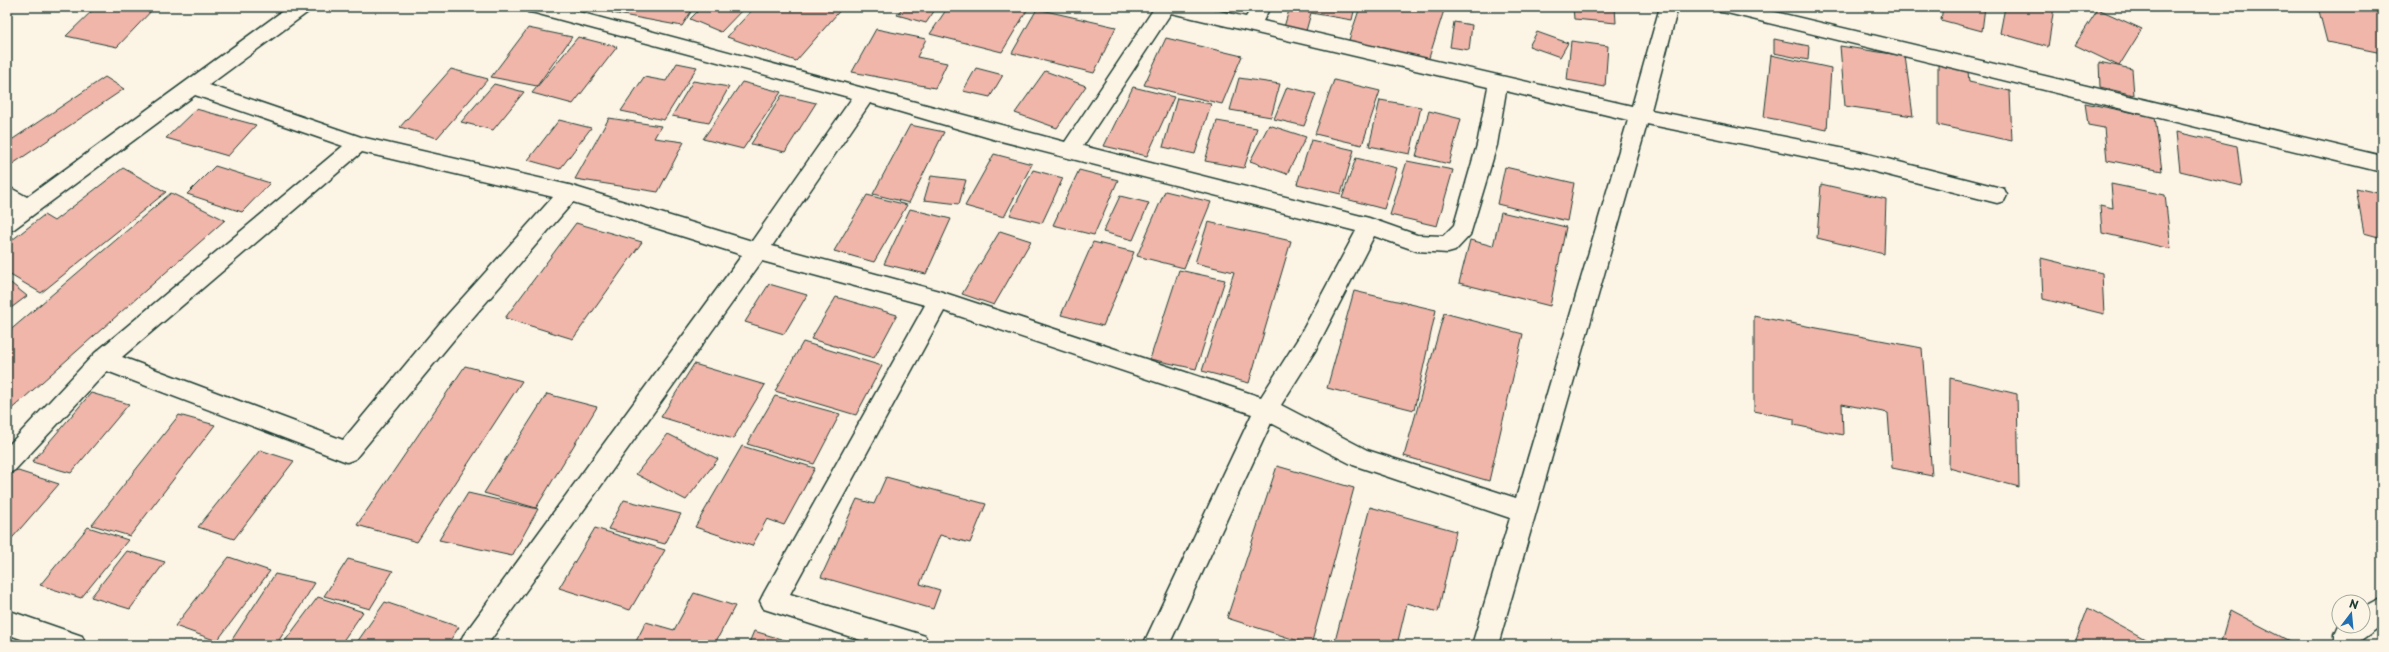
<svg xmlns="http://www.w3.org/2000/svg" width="2389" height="652" font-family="'Playpen Sans',sans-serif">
	<rect width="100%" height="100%" fill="#fcf5e5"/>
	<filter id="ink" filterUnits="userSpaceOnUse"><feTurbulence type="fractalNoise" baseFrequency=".025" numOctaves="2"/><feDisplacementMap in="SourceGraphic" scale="8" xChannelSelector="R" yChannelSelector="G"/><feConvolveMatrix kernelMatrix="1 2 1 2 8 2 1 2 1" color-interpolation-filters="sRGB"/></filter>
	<g filter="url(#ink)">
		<!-- building -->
		<g fill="#f0b6aa" stroke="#1f3d34">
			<polygon points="96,7 155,7 117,47 66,36"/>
			<polygon points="616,7 694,7 682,26 612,13"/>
			<polygon points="702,7 745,7 721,32 690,19"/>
			<polygon points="755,7 795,7 801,9 803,7 843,7 796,61 727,37"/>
			<polygon points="903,7 937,7 926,23 897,15"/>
			<polygon points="948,7 1029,7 1002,52 930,34"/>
			<polygon points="1290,7 1355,7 1352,20 1311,13 1306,31 1284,27"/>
			<polygon points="1360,7 1445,7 1428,61 1348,43"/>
			<polygon points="1573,7 1615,7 1616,23 1574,19"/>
			<polygon points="1943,7 1985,7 1982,31 1941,20"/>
			<polygon points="2005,7 2054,7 2048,47 2000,33"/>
			<polygon points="2318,7 2382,7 2382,53 2327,42"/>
			<polygon points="1037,9 1116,27 1094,73 1012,53"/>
			<polygon points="2098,9 2142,29 2119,66 2075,45"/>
			<polygon points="1454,22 1472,25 1469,50 1450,47"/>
			<polygon points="528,28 572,37 537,86 491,77"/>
			<polygon points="876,29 926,39 917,57 947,63 935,88 852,72"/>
			<polygon points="1537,32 1568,43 1560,57 1529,46"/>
			<polygon points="578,37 617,47 573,104 532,93"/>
			<polygon points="1166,38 1242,56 1222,104 1144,85"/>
			<polygon points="1774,39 1809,46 1808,60 1774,53"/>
			<polygon points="1571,41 1608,46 1605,87 1567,80"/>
			<polygon points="1840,46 1905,56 1913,116 1845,106"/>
			<polygon points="1771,55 1831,68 1827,130 1764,117"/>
			<polygon points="2099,62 2132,69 2134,95 2100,87"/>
			<polygon points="677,63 697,67 664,120 621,111 644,77 666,81"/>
			<polygon points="1938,65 1968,71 1969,82 2010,91 2012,141 1938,125"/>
			<polygon points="976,68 1003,75 990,97 963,91"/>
			<polygon points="451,69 488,79 437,138 400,127"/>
			<polygon points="1045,71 1086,86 1057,128 1015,113"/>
			<polygon points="105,77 124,89 11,165 7,162 7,143"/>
			<polygon points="1239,78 1280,84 1271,117 1230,110"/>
			<polygon points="1334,80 1380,91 1362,145 1315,134"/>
			<polygon points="693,81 729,87 709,123 672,116"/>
			<polygon points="742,82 781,92 743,149 703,139"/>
			<polygon points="494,84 524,92 493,130 461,122"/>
			<polygon points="1133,87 1174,97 1147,156 1104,146"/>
			<polygon points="1287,87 1316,94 1304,126 1274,119"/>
			<polygon points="782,95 816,103 785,152 751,144"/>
			<polygon points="1177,98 1211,104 1195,154 1163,147"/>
			<polygon points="1380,100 1421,107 1410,154 1369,146"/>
			<polygon points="2085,103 2155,117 2162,171 2107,160 2104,128 2088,125"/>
			<polygon points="196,109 256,125 228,156 166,138"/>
			<polygon points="1429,111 1461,119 1449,164 1416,156"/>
			<polygon points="609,118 661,126 654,138 684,142 658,192 575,179"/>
			<polygon points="559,120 591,128 560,169 528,160"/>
			<polygon points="1217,121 1257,128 1244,168 1205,161"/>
			<polygon points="910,125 944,132 909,203 873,194"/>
			<polygon points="1269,125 1306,137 1287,174 1250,161"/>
			<polygon points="2176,132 2237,146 2242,186 2180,171"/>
			<polygon points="1311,140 1354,150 1341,194 1297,184"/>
			<polygon points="994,154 1032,164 1004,217 965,206"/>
			<polygon points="1356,158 1397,168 1384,209 1342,198"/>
			<polygon points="1407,161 1453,170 1437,226 1390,215"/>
			<polygon points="215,166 270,183 242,212 187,194"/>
			<polygon points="1505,167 1574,183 1567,221 1497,204"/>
			<polygon points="123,168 166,192 41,293 7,273 7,244 44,215 54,221"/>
			<polygon points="1033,170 1063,178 1042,223 1010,215"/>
			<polygon points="1079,170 1118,180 1094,235 1053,225"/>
			<polygon points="931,176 966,180 959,204 924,200"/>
			<polygon points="1821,184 1886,199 1884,254 1817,238"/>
			<polygon points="2111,184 2165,195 2171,249 2102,233 2100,205 2113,208"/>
			<polygon points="2356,188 2382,194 2382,238 2364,233"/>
			<polygon points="1165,191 1211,202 1184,268 1137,256"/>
			<polygon points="171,193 225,220 7,413 7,333"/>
			<polygon points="867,195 907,205 874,262 834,251"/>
			<polygon points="1120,196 1149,203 1133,240 1103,232"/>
			<polygon points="910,209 951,219 926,274 884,264"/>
			<polygon points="1501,212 1566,227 1550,306 1459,283 1470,240 1493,246"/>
			<polygon points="1208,222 1291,241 1249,383 1202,371 1234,272 1195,263"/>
			<polygon points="576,223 642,242 573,339 505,318"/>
			<polygon points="1000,231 1031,241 994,305 962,294"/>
			<polygon points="1093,242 1134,252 1103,326 1061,315"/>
			<polygon points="2041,258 2102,273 2104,314 2043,299"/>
			<polygon points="1179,270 1225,280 1196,369 1150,359"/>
			<polygon points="7,280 27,296 7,311"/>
			<polygon points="769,284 807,295 784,334 745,322"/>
			<polygon points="1354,291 1436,310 1414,410 1327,388"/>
			<polygon points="836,297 897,315 874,358 811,339"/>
			<polygon points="1444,313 1523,334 1489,481 1404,456"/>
			<polygon points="1754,316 1922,348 1932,476 1892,468 1888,413 1842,404 1843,435 1794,425 1794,419 1754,411"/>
			<polygon points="803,342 882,366 856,415 775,391"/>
			<polygon points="694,364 765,385 733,439 661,417"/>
			<polygon points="465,366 522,381 417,542 357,525"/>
			<polygon points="1950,378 2017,394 2019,487 1949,468"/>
			<polygon points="91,393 129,404 71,473 32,462"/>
			<polygon points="547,394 597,407 536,508 484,493"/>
			<polygon points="775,396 840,414 814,464 747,444"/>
			<polygon points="179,415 215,425 130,536 92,525"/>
			<polygon points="668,434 718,459 686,500 636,474"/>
			<polygon points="742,446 815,468 784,525 767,519 752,546 695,527"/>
			<polygon points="260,450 294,461 234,539 198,527"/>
			<polygon points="1277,466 1354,488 1311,645 1227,618"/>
			<polygon points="15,470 59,484 7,544 7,479"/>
			<polygon points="886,477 986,504 970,543 940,535 920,584 940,590 933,609 821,577 857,499 874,504"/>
			<polygon points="468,493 538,509 512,556 439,540"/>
			<polygon points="624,500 681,514 665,544 608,529"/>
			<polygon points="1370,507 1456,531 1438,612 1407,603 1397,645 1348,645 1335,641"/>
			<polygon points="88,527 128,540 81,598 40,585"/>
			<polygon points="595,528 665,550 630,610 559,588"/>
			<polygon points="127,551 165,562 130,609 91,597"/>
			<polygon points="229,557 270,571 217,641 175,626"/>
			<polygon points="348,559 393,571 370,609 324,596"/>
			<polygon points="275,574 315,583 276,645 248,645 231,641"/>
			<polygon points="694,593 735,606 714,645 634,645 646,622 674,630"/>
			<polygon points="318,597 363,612 340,645 282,645"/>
			<polygon points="385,602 459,627 447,645 355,645"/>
			<polygon points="2088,608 2156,645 2074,645"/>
			<polygon points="2230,610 2297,645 2220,645"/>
			<polygon points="754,631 801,645 748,645"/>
		</g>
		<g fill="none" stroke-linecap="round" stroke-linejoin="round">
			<defs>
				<g id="street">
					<path d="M288,7H310L308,12L209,85L361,137L569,185L752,241L852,98L535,13L528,12L526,7H560L1065,142L1155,7H1202L1246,17L1252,7H1270L1263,21L1632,106L1660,7H1678L1651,110L1860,152L1997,187L2004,189L2007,195L2004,201L1997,203L1860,168L1647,124L1498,645H1472L1510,518L1353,465L1271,423L1169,645H1143L1252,414L944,311L790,594L916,633L925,636L929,645H876L764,609L760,601L764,593L925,305L762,261L487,645H459L463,636L742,255L573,202L456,337L355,459L347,462L107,371L15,470L7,474V447L95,353L343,146L195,95L14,229L7,231V212L12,208L7,204V186L27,197ZM1171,13L1488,87L1477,145L1454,225L1443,236L1417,235L1369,218L1083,146ZM1506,91L1628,120L1516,498L1367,450L1281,405L1315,351L1374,236L1417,251L1448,253L1455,251L1470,235L1497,145ZM870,103L993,139L1356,231L1299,337L1261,397L939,291L772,246ZM362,152L553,197L440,323L343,440L122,357Z"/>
					<polygon points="1718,7 1754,7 2382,156 2382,172 1727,13 1720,12"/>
					<polygon points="2382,598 2382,625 2361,640 2361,645 2335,645 2335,634 2339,625 2363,626 2363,608"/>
					<polygon points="7,610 82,636 86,645 38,645 7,634"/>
				</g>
			</defs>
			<!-- street casing -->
			<use href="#street" stroke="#1f3d34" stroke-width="3"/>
			<!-- street -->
			<use href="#street" fill="#fcf5e5" fill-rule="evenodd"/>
		</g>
	</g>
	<!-- margin -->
	<rect width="2389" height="652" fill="none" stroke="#fcf5e5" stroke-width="24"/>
	<rect x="12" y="12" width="2365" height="628" fill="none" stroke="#1f3d34" stroke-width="1.5" filter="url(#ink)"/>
	<!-- north arrow -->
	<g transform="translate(2351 614) rotate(16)"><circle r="19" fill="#fcf5e5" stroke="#a4ab9e"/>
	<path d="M0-3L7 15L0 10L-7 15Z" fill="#1f6fb2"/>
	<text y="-6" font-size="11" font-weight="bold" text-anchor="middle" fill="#1f3d34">N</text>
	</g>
</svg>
